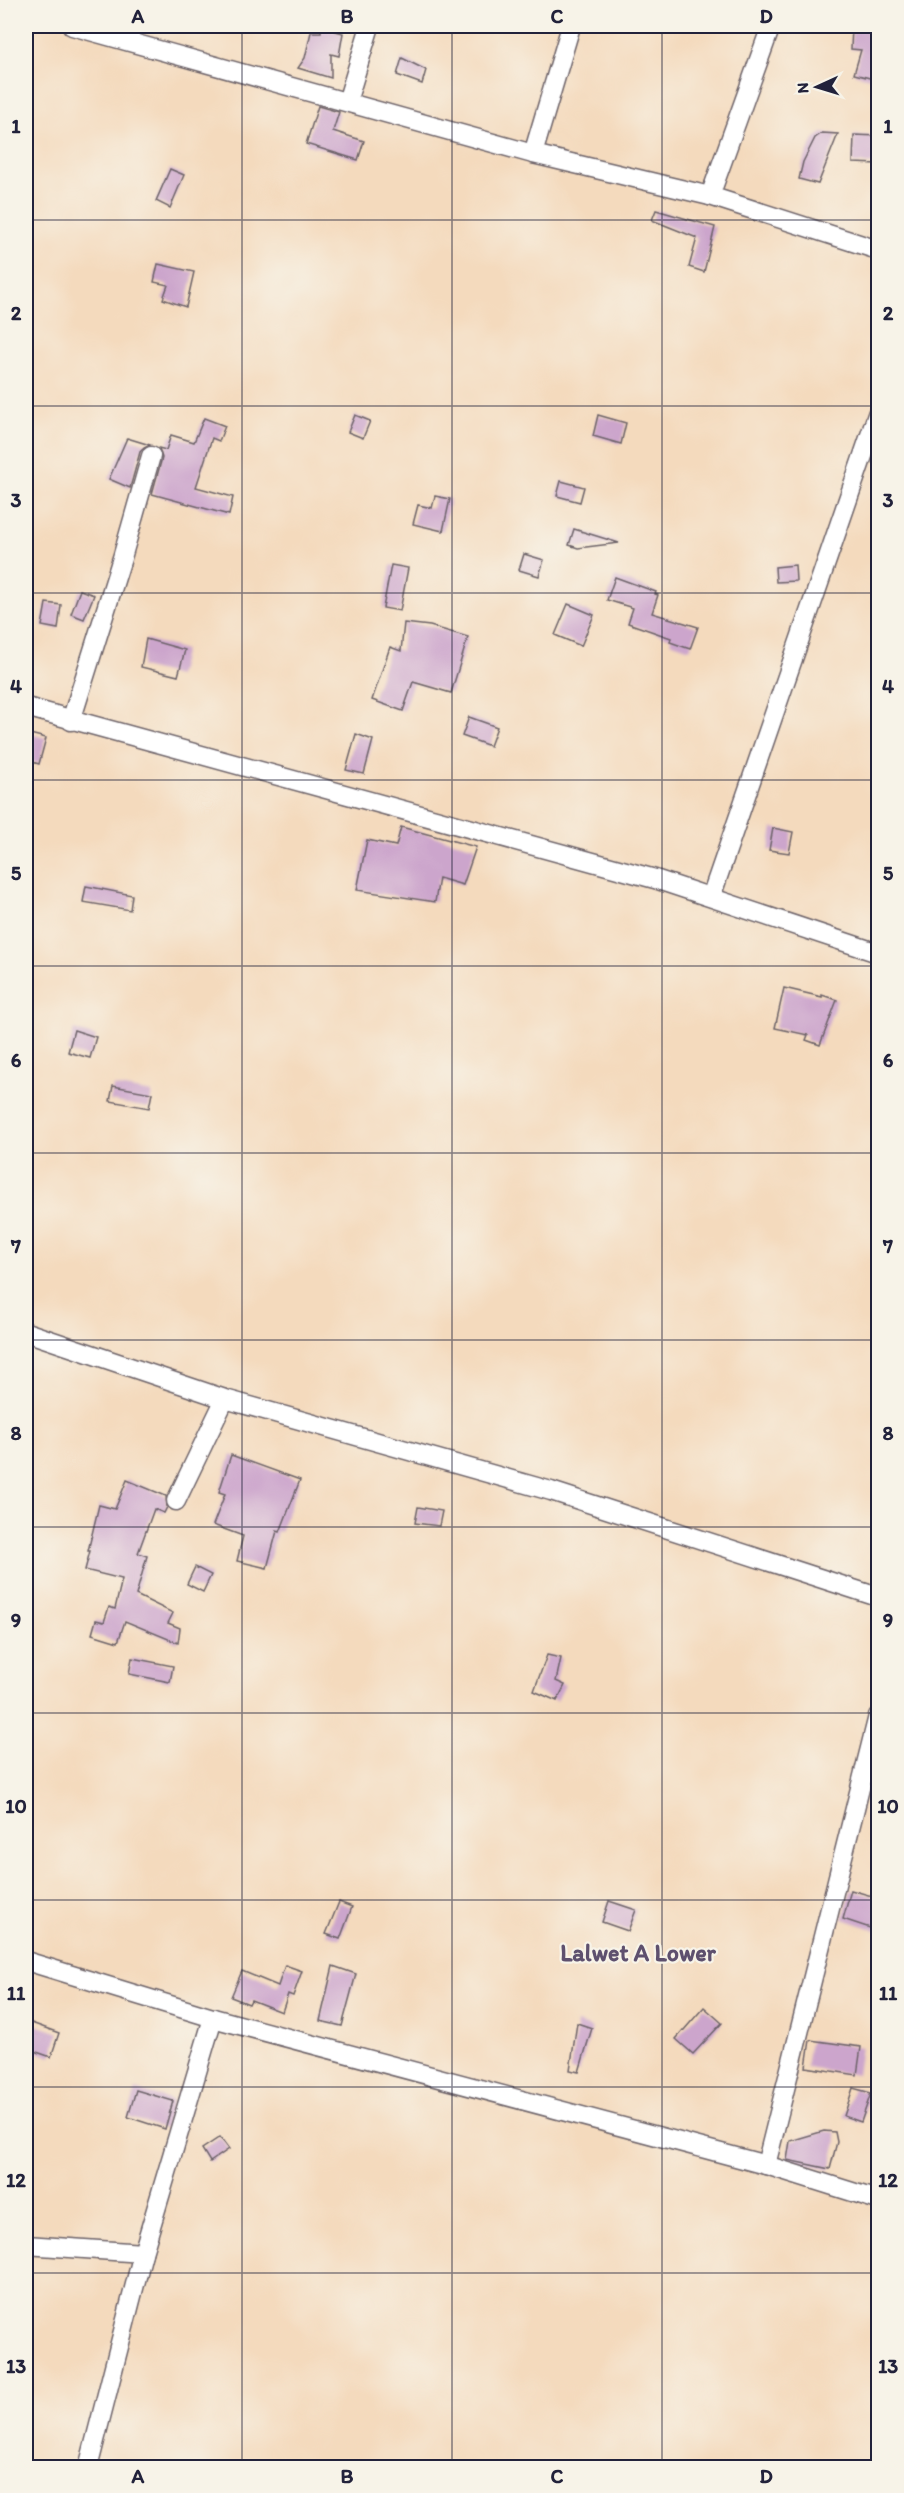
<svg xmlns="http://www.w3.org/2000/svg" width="904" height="2493" font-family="Itim,sans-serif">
	<rect width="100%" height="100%" fill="#f7f3e8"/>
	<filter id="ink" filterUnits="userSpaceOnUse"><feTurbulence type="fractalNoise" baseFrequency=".0167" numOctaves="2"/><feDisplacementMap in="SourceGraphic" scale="12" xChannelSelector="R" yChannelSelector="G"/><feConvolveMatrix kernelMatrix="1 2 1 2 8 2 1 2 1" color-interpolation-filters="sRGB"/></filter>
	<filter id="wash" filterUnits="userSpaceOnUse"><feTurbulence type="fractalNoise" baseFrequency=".008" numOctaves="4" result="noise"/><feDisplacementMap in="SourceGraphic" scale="24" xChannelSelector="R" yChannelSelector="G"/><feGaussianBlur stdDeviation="1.35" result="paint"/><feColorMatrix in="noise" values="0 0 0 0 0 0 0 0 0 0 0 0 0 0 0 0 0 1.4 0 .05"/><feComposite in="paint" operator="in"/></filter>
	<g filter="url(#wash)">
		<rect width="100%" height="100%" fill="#f4dabd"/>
		<g id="blocks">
			<!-- building -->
			<g fill="#cca5cc">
				<polygon points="852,26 879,26 879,61 874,79 854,74 861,50 851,49"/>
				<polygon points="321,27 343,33 339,56 331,54 331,78 298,68 305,58 311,32 321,32"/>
				<polygon points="402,58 426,70 422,84 397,75"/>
				<polygon points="318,106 339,112 333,131 364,141 358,160 306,144"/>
				<polygon points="822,133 838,134 818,184 799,179 803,162 815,138"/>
				<polygon points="854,135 879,136 879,164 853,163"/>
				<polygon points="170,169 184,175 170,208 156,201"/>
				<polygon points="656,210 715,227 704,272 689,267 697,238 652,220"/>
				<polygon points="158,264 194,272 186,307 163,299 168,285 154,282"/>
				<polygon points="355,415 370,421 363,438 348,432"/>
				<polygon points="598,415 626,423 621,444 593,436"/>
				<polygon points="204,418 225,426 219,441 212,438 196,487 233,497 229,515 152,494 162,458 159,448 166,450 171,435 194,442"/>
				<polygon points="127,438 150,445 144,448 140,452 130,488 109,479"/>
				<polygon points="561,481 584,487 580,502 557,496"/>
				<polygon points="435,496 450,499 443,531 413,524 418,505 432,508"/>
				<polygon points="574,529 619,543 578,548 569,545"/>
				<polygon points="524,554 544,560 539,576 519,570"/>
				<polygon points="391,565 408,568 400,611 383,608"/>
				<polygon points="795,565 796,581 776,582 775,567"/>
				<polygon points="615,577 656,592 655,594 658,595 652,613 698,627 690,649 670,642 671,638 628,623 633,608 607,600"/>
				<polygon points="80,590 94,595 84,619 71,614"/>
				<polygon points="46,603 61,605 58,629 42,626"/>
				<polygon points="568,604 594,615 581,646 555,635"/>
				<polygon points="404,623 430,626 468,637 451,693 413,682 403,711 372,700 390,647 401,651"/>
				<polygon points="146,639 185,650 178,676 141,667"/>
				<polygon points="469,717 497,727 490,746 462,736"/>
				<polygon points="26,733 46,738 39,764 26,760"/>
				<polygon points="356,734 373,740 364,774 346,770"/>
				<polygon points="401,827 476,847 463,885 439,878 435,902 357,890 367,840 396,846"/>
				<polygon points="773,828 793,832 789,853 769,850"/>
				<polygon points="86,886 132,895 130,910 83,902"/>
				<polygon points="784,988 822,997 822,995 837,1000 820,1045 806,1040 808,1035 775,1028"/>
				<polygon points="74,1030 96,1037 90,1058 68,1052"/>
				<polygon points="113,1086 152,1093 149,1108 110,1101"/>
				<polygon points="231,1455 300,1480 280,1532 277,1531 267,1568 237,1561 243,1536 213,1525 225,1494 219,1492"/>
				<polygon points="127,1480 166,1496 167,1507 164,1513 154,1509 138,1553 147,1556 136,1595 173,1613 168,1623 180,1628 178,1643 125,1621 118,1642 92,1634 96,1620 104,1622 109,1607 115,1609 122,1579 85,1570 90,1551 88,1551 99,1505 115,1509"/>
				<polygon points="418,1507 442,1511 439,1526 415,1523"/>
				<polygon points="195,1567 211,1575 203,1592 187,1584"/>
				<polygon points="547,1655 561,1658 556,1681 565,1685 557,1701 534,1691"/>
				<polygon points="132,1658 173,1666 170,1682 129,1674"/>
				<polygon points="851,1890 879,1898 879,1931 843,1919"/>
				<polygon points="609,1901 636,1910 628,1931 602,1922"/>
				<polygon points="339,1902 352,1907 340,1939 326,1934"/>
				<polygon points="285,1965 302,1971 293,1996 288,1994 282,2012 251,2000 249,2004 231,1997 242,1971 278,1986"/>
				<polygon points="333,1966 356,1974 342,2026 320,2021"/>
				<polygon points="704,2007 722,2023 693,2054 676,2039"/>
				<polygon points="26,2021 59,2033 51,2057 31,2050 33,2045 26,2044"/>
				<polygon points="577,2023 592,2028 579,2072 570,2070"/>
				<polygon points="810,2040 861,2047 857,2075 806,2067"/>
				<polygon points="853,2088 871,2093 861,2122 844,2116"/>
				<polygon points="136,2090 173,2101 165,2129 128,2117"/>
				<polygon points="824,2131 835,2132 837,2142 830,2169 787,2160 790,2141"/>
				<polygon points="220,2137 229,2149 210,2162 202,2149"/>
			</g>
		</g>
	</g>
	<g filter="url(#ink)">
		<use href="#blocks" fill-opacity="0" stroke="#6c6268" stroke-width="1.5"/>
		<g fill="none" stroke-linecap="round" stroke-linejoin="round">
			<defs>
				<g id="street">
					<polyline points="72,26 533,154 710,196 878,250"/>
					<polyline points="347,102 370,26"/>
					<polyline points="533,154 571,26"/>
					<polyline points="710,196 771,26"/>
					<polyline points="26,707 655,879 878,953"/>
					<polyline points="71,721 122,558 151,456"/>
					<polyline points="711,897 878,412"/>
					<polyline points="26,1332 225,1399 551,1491 878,1597"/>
					<polyline points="176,1501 225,1399"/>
					<polyline points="26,1961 213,2018 766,2165 878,2200"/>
					<polyline points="766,2165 878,1716"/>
					<polyline points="26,2245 143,2253"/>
					<polyline points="88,2468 143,2253 213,2018"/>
				</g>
			</defs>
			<!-- street casing -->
			<use href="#street" stroke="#6c6268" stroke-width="21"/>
			<!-- street -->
			<use href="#street" stroke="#fff" stroke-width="18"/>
		</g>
	</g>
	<!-- grid -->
	<path fill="none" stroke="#22223b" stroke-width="1.5" stroke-opacity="0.55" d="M242,26V2468M452,26V2468M662,26V2468M26,220H878M26,406H878M26,593H878M26,780H878M26,966H878M26,1153H878M26,1340H878M26,1527H878M26,1713H878M26,1900H878M26,2087H878M26,2273H878"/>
	<g text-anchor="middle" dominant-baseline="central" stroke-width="4.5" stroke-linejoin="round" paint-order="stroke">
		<!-- quarter labels -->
		<g font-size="24" font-weight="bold" fill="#5e506e" stroke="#f7f3e8">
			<text x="638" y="1952">Lalwet A Lower</text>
		</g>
	</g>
	<!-- margin -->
	<rect width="904" height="2493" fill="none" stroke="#f7f3e8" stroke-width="66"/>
	<!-- north arrow -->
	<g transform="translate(817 87) rotate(266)" stroke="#f7f3e8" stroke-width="4.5" paint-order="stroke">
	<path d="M0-4.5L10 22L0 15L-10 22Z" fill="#22223b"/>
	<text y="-9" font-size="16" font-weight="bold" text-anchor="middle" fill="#22223b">N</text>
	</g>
	<rect x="33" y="33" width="838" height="2427" fill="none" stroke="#22223b" stroke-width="2"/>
	<g font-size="20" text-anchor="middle" font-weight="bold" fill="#22223b">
		<text x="138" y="23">A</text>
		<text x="347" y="23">B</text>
		<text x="557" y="23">C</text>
		<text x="766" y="23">D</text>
		<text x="16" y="133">1</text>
		<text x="888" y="133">1</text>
		<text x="16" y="320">2</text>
		<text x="888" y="320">2</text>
		<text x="16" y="507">3</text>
		<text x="888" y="507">3</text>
		<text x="16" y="693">4</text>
		<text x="888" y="693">4</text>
		<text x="16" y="880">5</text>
		<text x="888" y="880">5</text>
		<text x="16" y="1067">6</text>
		<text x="888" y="1067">6</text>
		<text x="16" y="1253">7</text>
		<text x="888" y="1253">7</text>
		<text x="16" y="1440">8</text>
		<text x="888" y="1440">8</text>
		<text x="16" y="1627">9</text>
		<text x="888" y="1627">9</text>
		<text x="16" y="1813">10</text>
		<text x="888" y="1813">10</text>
		<text x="16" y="2000">11</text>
		<text x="888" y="2000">11</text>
		<text x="16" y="2187">12</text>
		<text x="888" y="2187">12</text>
		<text x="16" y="2373">13</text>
		<text x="888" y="2373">13</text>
		<text x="138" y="2483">A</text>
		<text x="347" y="2483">B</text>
		<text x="557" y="2483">C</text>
		<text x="766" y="2483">D</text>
	</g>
</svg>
